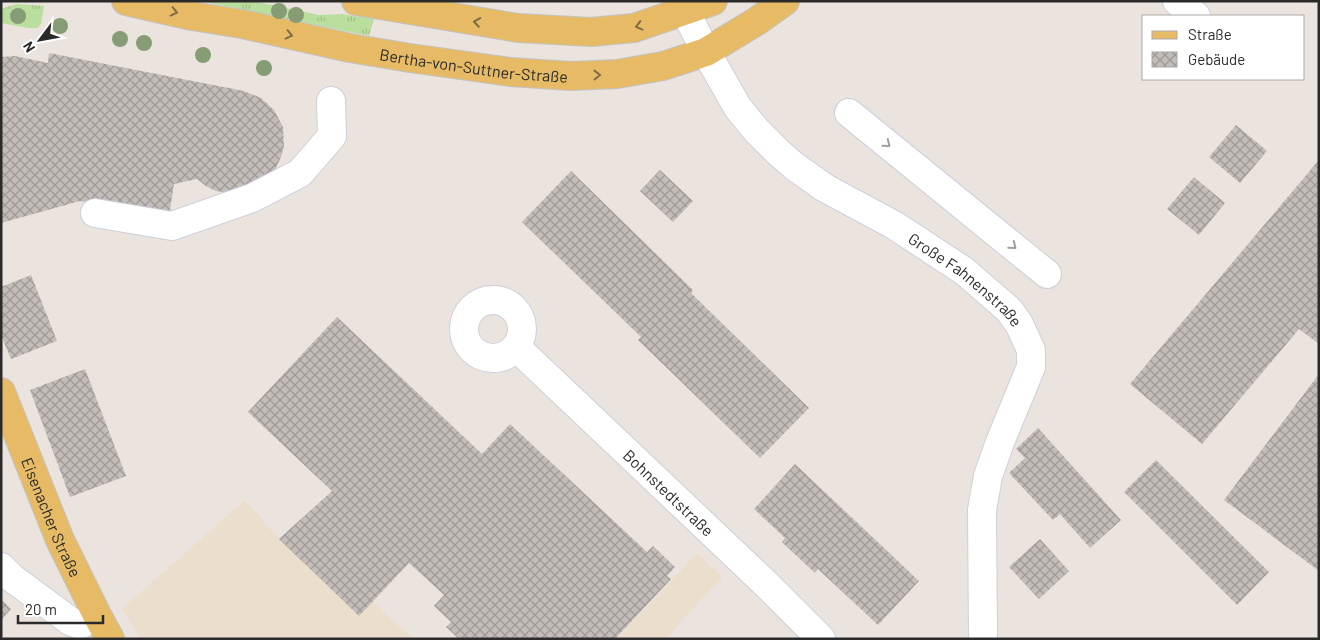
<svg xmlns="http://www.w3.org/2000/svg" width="1320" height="640" font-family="Barlow,sans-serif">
	<defs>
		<pattern id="grass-tufts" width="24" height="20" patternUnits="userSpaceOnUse" patternTransform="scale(1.25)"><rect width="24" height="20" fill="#bade9d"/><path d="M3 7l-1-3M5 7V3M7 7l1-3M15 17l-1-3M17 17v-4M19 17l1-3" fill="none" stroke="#a0bf87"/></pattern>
		<pattern id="building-cross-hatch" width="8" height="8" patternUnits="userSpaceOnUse" patternTransform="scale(1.25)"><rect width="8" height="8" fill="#c3bdb9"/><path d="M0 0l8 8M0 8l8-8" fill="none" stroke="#9f9a97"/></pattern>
	</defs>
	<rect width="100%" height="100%" fill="#ebe3dd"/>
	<!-- education -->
	<g fill="#ecdecd">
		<polygon points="332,491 409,563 373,602 413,639 141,639 122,609 245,500 279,539"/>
		<polygon points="697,553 722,577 665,639 617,639"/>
	</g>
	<!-- grass -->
	<g fill="url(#grass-tufts)">
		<polygon points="200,1 253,1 319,15 342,14 374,19 369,36"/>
		<polygon points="16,4 44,6 41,24 37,28 29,28 1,23 1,9"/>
	</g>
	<!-- building -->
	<g fill="url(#building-cross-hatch)">
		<polygon points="49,53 244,91 261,98 274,110 283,127 284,146 281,157 274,172 245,191 231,193 216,191 206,186 197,179 174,184 169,216 80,201 1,223 1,57 15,56 48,63"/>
		<polygon points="1236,125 1267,151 1240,183 1209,157"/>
		<polygon points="1319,160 1319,344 1299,329 1202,444 1130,384"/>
		<polygon points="660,170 693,201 673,222 640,191"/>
		<polygon points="571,171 693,290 691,293 809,408 760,458 638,340 641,337 522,222"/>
		<polygon points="1194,177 1225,203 1199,235 1167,209"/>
		<polygon points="31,275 57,341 11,359 1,335 1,287"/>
		<polygon points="337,317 482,454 510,424 647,552 653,546 675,567 667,576 671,579 615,639 459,639 446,627 451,622 434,606 444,595 409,563 359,616 279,539 332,491 248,412"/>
		<polygon points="85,369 126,476 70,497 30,390"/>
		<polygon points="1319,374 1319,571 1224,500"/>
		<polygon points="1038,428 1121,520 1090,548 1060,514 1053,520 1009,473 1025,458 1016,449"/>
		<polygon points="1156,460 1269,572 1237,605 1124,492"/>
		<polygon points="795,464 919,581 878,625 818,569 815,573 782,542 785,538 754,509"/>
		<polygon points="1040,539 1069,571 1039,599 1009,567"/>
		<polygon points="1,599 11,609 1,620"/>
	</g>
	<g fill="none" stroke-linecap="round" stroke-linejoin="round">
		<defs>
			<g id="minor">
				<polyline points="1177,1 1196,16"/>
				<path id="s1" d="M685,11L706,52L738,108L757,131L778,152L794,166L825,188L894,225L964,271L1009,310L1019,324L1031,350V367L1000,442L988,476L982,510L983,639"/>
				<polyline points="849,113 1047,274"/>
				<polyline points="95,213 172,226 252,198 300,173 332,136 331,101"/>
				<circle cx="493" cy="329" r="29"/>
				<path id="s2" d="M516,347L764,582L821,639"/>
				<polyline points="1,567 12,578 70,621 80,625 97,615"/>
			</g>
			<g id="major">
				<path id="s3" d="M126,1L192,16L242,24L350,48L410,58L510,72L571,76L617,74L663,66L706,52L757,21L785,1"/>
				<polyline points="356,1 518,28 591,32 634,28 713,1"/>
				<path id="s4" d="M1,392L60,540L97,615L110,639"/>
			</g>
		</defs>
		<!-- minor casing -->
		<use href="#minor" stroke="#cbd0db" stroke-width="30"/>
		<!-- major casing -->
		<use href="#major" stroke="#c3c3c3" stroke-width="30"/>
		<!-- minor -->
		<use href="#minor" stroke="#fff" stroke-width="28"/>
		<!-- major -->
		<use href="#major" stroke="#e7bb66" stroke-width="28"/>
		<!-- tram -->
		<polyline stroke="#a0a5b3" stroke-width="1" points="571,1 595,1"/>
	</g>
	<!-- trees -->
	<g fill="#869c74">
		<circle cx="279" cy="11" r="8"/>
		<circle cx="296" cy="15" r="8"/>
		<circle cx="18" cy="16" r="8"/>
		<circle cx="60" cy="26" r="8"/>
		<circle cx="120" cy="39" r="8"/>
		<circle cx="144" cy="43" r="8"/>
		<circle cx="203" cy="55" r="8"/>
		<circle cx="264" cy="68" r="8"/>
	</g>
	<!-- one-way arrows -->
	<defs><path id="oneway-chevron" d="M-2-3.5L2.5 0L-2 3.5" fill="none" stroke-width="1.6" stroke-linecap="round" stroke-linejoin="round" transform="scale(1.25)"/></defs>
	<g stroke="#7f6b45">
		<use href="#oneway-chevron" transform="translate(174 12) rotate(13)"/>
		<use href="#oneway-chevron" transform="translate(477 22) rotate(-171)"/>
		<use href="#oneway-chevron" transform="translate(639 26) rotate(165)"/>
		<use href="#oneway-chevron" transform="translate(289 35) rotate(13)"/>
		<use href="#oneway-chevron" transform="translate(597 75) rotate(-1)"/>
	</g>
	<g stroke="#9f9f9f">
		<use href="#oneway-chevron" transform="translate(887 144) rotate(39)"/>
		<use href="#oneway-chevron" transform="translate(1013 246) rotate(39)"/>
	</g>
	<g text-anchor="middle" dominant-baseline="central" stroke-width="4" stroke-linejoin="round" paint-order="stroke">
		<!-- street labels -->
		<g font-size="16" fill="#2a2a2a" stroke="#fff">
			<text stroke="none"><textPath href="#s3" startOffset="354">Bertha-von-Suttner-Straße</textPath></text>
			<text stroke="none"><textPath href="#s1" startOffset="398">Große Fahnenstraße</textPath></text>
			<text stroke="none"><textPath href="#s2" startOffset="211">Bohnstedtstraße</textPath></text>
			<text stroke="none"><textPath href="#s4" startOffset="135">Eisenacher Straße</textPath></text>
		</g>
	</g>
	<!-- border -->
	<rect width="1320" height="640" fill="none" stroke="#2a2a2a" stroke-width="5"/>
	<!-- legend -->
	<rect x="1142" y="15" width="162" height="65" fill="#ffffff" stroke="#aaaaaa"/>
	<rect x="1152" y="31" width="25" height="8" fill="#e7bb66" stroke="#aaaaaa"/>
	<text x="1188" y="40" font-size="15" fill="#2a2a2a">Straße</text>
	<rect x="1152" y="52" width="25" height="15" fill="url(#building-cross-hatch)" stroke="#aaaaaa"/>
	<text x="1188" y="65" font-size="15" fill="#2a2a2a">Gebäude</text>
	<!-- north arrow -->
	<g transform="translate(40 40) rotate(238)" stroke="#ffffff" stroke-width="4" paint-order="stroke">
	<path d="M0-4L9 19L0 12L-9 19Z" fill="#2a2a2a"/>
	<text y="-8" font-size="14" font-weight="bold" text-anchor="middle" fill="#2a2a2a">N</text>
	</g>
	<!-- scale -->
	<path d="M18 615v8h85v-8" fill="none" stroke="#2a2a2a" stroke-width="2.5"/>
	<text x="25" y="615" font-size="15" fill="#2a2a2a" stroke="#ffffff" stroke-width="4" paint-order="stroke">20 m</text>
</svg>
